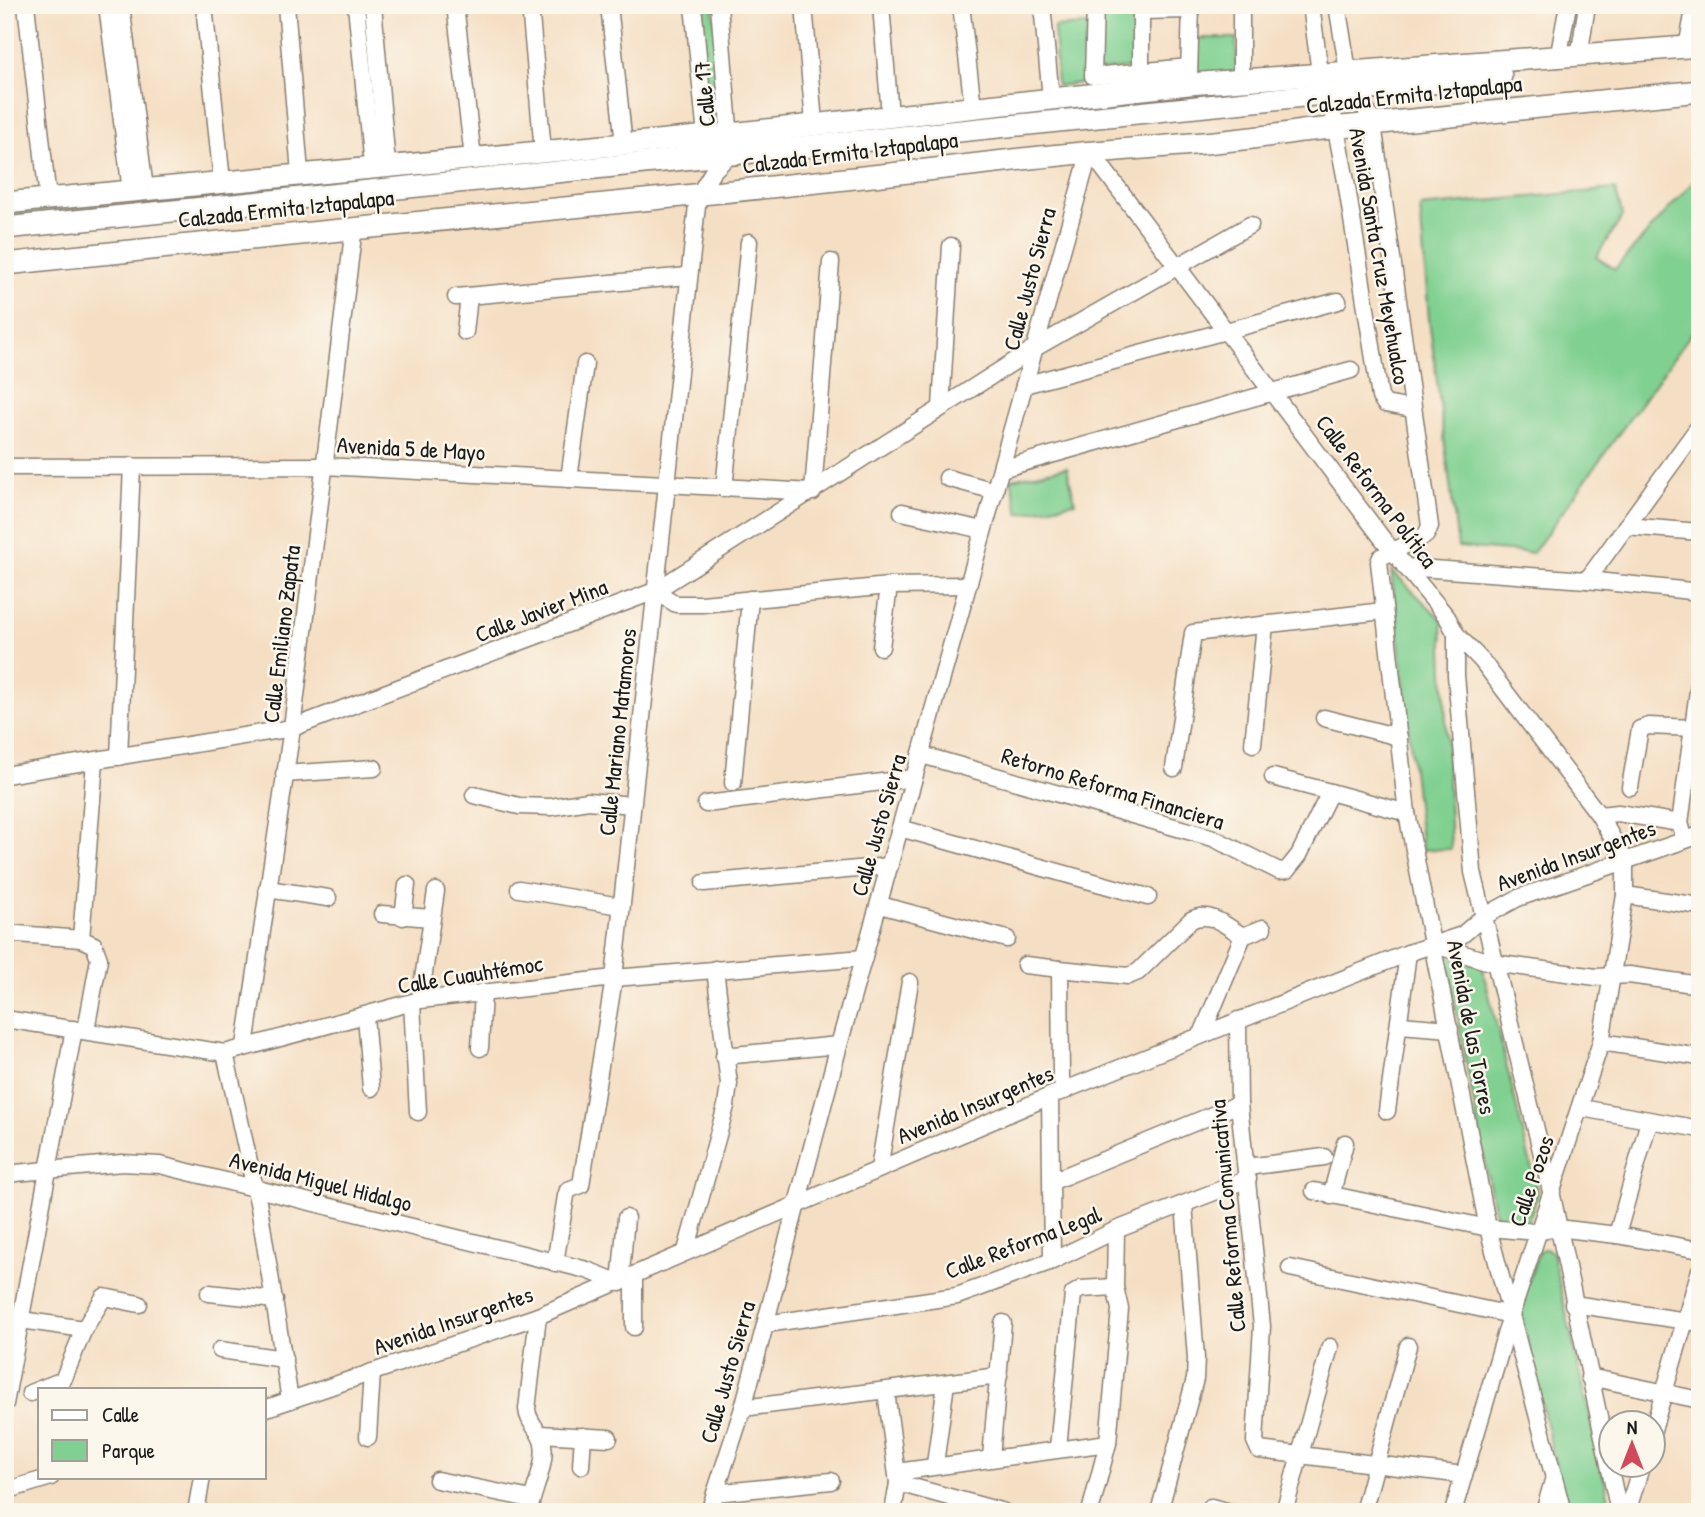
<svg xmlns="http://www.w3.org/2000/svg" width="1705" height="1517" font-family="'Patrick Hand',sans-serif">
	<rect width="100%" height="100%" fill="#fbf7ec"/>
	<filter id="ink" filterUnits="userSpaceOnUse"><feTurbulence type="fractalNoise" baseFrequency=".0143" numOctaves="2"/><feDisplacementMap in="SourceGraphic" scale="14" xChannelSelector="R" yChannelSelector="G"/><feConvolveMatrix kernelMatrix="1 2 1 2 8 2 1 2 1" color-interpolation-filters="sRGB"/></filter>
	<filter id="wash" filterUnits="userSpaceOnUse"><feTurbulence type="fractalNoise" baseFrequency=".00686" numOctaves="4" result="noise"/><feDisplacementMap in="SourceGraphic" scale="28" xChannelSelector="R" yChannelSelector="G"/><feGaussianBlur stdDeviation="1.57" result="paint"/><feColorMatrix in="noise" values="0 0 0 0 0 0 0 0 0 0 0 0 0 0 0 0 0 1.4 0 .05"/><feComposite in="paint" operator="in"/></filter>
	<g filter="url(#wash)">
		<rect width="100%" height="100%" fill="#f5dfc4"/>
		<!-- green -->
		<g fill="#80d091" stroke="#4e7656" stroke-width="2">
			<polygon points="699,5 713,5 724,124 710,127"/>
			<polygon points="1098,5 1139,5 1139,67 1096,71"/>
			<polygon points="1087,25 1089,82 1057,86 1054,27"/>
			<polygon points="1193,38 1236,38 1237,75 1193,76"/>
			<polygon points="685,147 683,155 5,221 5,213"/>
			<polygon points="1700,174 1700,321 1533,553 1458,547 1429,319 1420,207 1615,189 1623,216 1596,257 1615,269"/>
			<polygon points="1067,467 1075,502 1019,514 1011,479"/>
			<polygon points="1391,570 1442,620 1451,849 1422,850"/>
			<polygon points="1446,956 1482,966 1538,1194 1527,1224 1496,1221"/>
			<polygon points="1546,1248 1552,1252 1612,1512 1566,1512 1520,1307 1539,1251"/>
		</g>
	</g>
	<g filter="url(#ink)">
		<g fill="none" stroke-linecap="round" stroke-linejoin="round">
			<defs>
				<g id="minor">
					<polyline points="26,5 48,199"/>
					<polyline points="107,5 131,191"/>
					<polyline points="121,5 145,189"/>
					<polyline points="204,5 222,182"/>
					<polyline points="286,5 300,173"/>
					<polyline points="356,5 372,166"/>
					<polyline points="373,5 387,165"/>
					<polyline points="455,5 473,158"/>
					<polyline points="530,5 543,152"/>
					<polyline points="609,5 624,145"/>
					<polyline points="693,5 707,146"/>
					<polyline points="804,5 814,123"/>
					<polyline points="881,5 890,116"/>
					<polyline points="961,5 973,107"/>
					<polyline points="1042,5 1051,98"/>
					<polyline points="1095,5 1093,76 1189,67"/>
					<polyline points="1241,5 1241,80"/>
					<polyline points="1311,5 1320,73 1329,93 1346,181 1380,397 1385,404 1412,409"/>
					<polyline points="1337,5 1348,71 1373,124 1430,526 1426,535 1381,557 1379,562 1407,813 1429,928 1488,1228 1563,1512"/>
					<polyline points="1141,11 1191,10"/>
					<polyline points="1687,47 1695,5"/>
					<polyline points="1579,57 1587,5"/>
					<polyline points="1558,59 1568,5"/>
					<polyline points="1141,71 1141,5"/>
					<polyline points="1189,76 1191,5"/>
					<polyline points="1090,151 1382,538 1447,617 1456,634 1482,661 1599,815 1625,860 1625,895 1601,1042 1511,1315 1453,1512"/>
					<polyline points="456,297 688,276"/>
					<polyline points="465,332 469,296"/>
					<polyline points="1024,385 1338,301"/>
					<polyline points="941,407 951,246"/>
					<polyline points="5,467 324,466 813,492 831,262"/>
					<polyline points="1001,469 1351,370"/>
					<polyline points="947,478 995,491"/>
					<polyline points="569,479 585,364"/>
					<polyline points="724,489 749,242"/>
					<polyline points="902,512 983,530"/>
					<polyline points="1626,526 1700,532"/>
					<polyline points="1405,567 1587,580 1700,592"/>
					<polyline points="1587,580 1700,425"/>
					<polyline points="655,591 676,604 702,604 889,586 967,585"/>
					<polyline points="1456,634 1456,675 1473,872 1551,1191 1619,1512"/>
					<polyline points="881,647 889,586"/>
					<polyline points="1324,718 1399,737"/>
					<polyline points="1253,744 1265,624"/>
					<polyline points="922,755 1213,838 1279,871 1287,870 1299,855 1330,792 1407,813"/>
					<polyline points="119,757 132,466"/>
					<polyline points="1174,768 1193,633 1383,611"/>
					<polyline points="284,774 374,768"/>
					<polyline points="5,775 292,728 655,591 1035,348 1250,225"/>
					<polyline points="1273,777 1330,792"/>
					<polyline points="733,783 750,599"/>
					<polyline points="1630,787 1640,729 1649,726 1693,728"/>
					<polyline points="474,795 519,806 551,807 588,801 632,805"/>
					<polyline points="706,804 914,778"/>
					<polyline points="1599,815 1618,813 1680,823"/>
					<polyline points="900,828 1148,897"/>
					<polyline points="1685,840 1680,823 1700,676"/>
					<polyline points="704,883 890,866"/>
					<polyline points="267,889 328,898"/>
					<polyline points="519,889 620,906"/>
					<polyline points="1625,895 1700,906"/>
					<polyline points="880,905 1007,939"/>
					<polyline points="382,914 431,918"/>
					<polyline points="403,917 407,885"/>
					<polyline points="5,933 81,939"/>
					<polyline points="1243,936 1263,928"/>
					<polyline points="1432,944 1493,963 1596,977 1629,975 1700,985"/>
					<polyline points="1025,965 1060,969"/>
					<polyline points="420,1000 436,891"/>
					<polyline points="412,1003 418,1112"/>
					<polyline points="365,1016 371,1088"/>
					<polyline points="5,1019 225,1053 420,1000 614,978 864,958"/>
					<polyline points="1238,1020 1239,1104 1262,1326 1255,1441 1259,1450 1464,1475"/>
					<polyline points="1400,1025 1450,1029"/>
					<polyline points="86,1030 99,959 94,945 81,939 95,761"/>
					<polyline points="1601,1042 1700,1057"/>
					<polyline points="245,1046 292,728 354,227"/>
					<polyline points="480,1048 483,992"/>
					<polyline points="225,1053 259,1207 290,1400"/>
					<polyline points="724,1056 839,1045"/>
					<path d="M1065,1091L1061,1078L1060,969L1128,976L1138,972L1191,920C1210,910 1226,926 1243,936L1202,1034"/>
					<polyline points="1050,1096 1052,1261"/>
					<polyline points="1581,1108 1700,1129"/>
					<polyline points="1387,1111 1408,953"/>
					<polyline points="1247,1167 1324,1157"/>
					<polyline points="879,1169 910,982"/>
					<polyline points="5,1174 122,1163 160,1165 587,1270 620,1283 626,1218"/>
					<polyline points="1053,1181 1239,1104"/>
					<polyline points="1314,1191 1488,1228 1537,1232 1557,1228 1617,1235 1700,1250"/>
					<polyline points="1331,1196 1345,1143"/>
					<polyline points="1617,1235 1649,1121"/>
					<polyline points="686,1251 726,1106 729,1084 715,969"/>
					<polyline points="555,1263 566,1196 568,1190 581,1185 614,978 698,196 713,171 731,153 719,5"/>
					<polyline points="1290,1268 1511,1315"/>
					<polyline points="209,1293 275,1300"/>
					<polyline points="1573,1304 1700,1323"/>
					<polyline points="21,1320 84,1329 104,1297 139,1304"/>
					<polyline points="766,1324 957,1296 1052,1261 1116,1230 1248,1179"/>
					<polyline points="634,1327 634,1277"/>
					<polyline points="220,1350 284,1359"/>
					<polyline points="1589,1377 1700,1400"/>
					<polyline points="886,1391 898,1483 893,1512"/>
					<polyline points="30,1393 63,1380 84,1329"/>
					<polyline points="5,1404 74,1029"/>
					<polyline points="743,1408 999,1376"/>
					<polyline points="264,1409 538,1316 1050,1096 1408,953 1462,935 1483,917 1518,898 1700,835"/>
					<polyline points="1652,1433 1700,1270"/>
					<polyline points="540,1434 609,1438"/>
					<polyline points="368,1437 372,1372"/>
					<polyline points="1058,1448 1073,1294 1081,1289 1115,1287"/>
					<polyline points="991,1457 1003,1323"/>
					<polyline points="935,1464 946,1383"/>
					<polyline points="581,1466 583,1436"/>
					<polyline points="897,1472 1108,1443"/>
					<polyline points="437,1480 531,1499"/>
					<polyline points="898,1483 1004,1512"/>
					<polyline points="5,1491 51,1477"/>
					<polyline points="715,1493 831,1481"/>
					<polyline points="1211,1507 1230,1512"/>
					<polyline points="196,1512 202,1477"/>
					<path d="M529,1512C532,1492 547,1464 543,1444C540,1429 528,1424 527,1409L538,1316"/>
					<polyline points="709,1512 743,1408 839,1045 1090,151"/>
					<polyline points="1090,1512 1108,1443 1120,1309 1115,1287 1116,1230"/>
					<polyline points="1159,1512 1195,1379 1196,1358 1184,1204"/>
					<polyline points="1284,1512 1330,1347"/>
					<polyline points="1363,1512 1408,1346"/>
					<polyline points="1544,1512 1554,1477"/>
					<polyline points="1627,1512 1642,1464"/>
				</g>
				<g id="major">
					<polyline points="5,203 730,134 1189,84 1700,46"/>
					<polyline points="5,228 1501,76"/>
					<path d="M5,264C344,228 684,199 1022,159C1115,148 1209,146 1302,131L1700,91"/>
				</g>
			</defs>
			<!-- minor casing -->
			<use href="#minor" stroke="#887e70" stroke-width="19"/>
			<!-- major casing -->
			<use href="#major" stroke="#887e70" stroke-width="24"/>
			<!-- minor -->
			<use href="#minor" stroke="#fff" stroke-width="16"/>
			<!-- major -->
			<use href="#major" stroke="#fff" stroke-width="21"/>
		</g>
	</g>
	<g text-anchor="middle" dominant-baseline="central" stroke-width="5" stroke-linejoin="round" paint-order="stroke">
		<!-- street labels -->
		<g font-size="23" fill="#1c1c1c" stroke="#fbf7ec">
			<text transform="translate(704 94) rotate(-95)">Calle 17</text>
			<text transform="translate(1414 94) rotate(-6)">Calzada Ermita Iztapalapa</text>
			<text transform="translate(850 152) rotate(-7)">Calzada Ermita Iztapalapa</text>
			<text transform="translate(286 208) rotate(-6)">Calzada Ermita Iztapalapa</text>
			<text transform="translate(1380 256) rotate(80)">Avenida Santa Cruz Meyehualco</text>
			<text transform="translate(1029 279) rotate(-75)">Calle Justo Sierra</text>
			<text transform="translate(411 448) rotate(3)">Avenida 5 de Mayo</text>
			<text transform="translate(1377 491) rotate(53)">Calle Reforma Política</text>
			<text transform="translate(541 610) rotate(-21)">Calle Javier Mina</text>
			<text transform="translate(281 634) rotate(-83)">Calle Emiliano Zapata</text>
			<text transform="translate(617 732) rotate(-84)">Calle Mariano Matamoros</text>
			<text transform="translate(1113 788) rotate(17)">Retorno Reforma Financiera</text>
			<text transform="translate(878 825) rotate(-74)">Calle Justo Sierra</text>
			<text transform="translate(1576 855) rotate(-20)">Avenida Insurgentes</text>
			<text transform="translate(470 974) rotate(-9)">Calle Cuauhtémoc</text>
			<text transform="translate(1472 1027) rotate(79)">Avenida de las Torres</text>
			<text transform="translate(975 1104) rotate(-23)">Avenida Insurgentes</text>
			<text transform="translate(321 1181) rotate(14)">Avenida Miguel Hidalgo</text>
			<text transform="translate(1531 1181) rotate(-71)">Calle Pozos</text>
			<text transform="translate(1227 1216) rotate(-95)">Calle Reforma Comunicativa</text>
			<text transform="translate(1023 1242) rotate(-21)">Calle Reforma Legal</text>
			<text transform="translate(453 1320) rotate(-19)">Avenida Insurgentes</text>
			<text transform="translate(727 1372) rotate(-74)">Calle Justo Sierra</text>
		</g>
	</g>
	<!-- margin -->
	<rect width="1705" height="1517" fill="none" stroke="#fbf7ec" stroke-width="28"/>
	<!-- legend -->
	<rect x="38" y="1388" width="228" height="91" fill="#fbf7ec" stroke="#a29f99" stroke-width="2"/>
	<rect x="52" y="1410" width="35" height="10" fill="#ffffff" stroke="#a29f99" stroke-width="2"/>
	<text x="102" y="1422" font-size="21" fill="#1c1c1c">Calle</text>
	<rect x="52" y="1440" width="35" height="21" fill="#80d091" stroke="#a29f99" stroke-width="2"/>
	<text x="102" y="1458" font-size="21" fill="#1c1c1c">Parque</text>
	<!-- north arrow -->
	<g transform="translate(1632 1444)"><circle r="33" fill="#fbf7ec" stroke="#a29f99" stroke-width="2"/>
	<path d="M0-5L12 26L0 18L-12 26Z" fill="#d1495b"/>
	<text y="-10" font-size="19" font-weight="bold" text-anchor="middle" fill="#1c1c1c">N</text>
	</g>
</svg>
